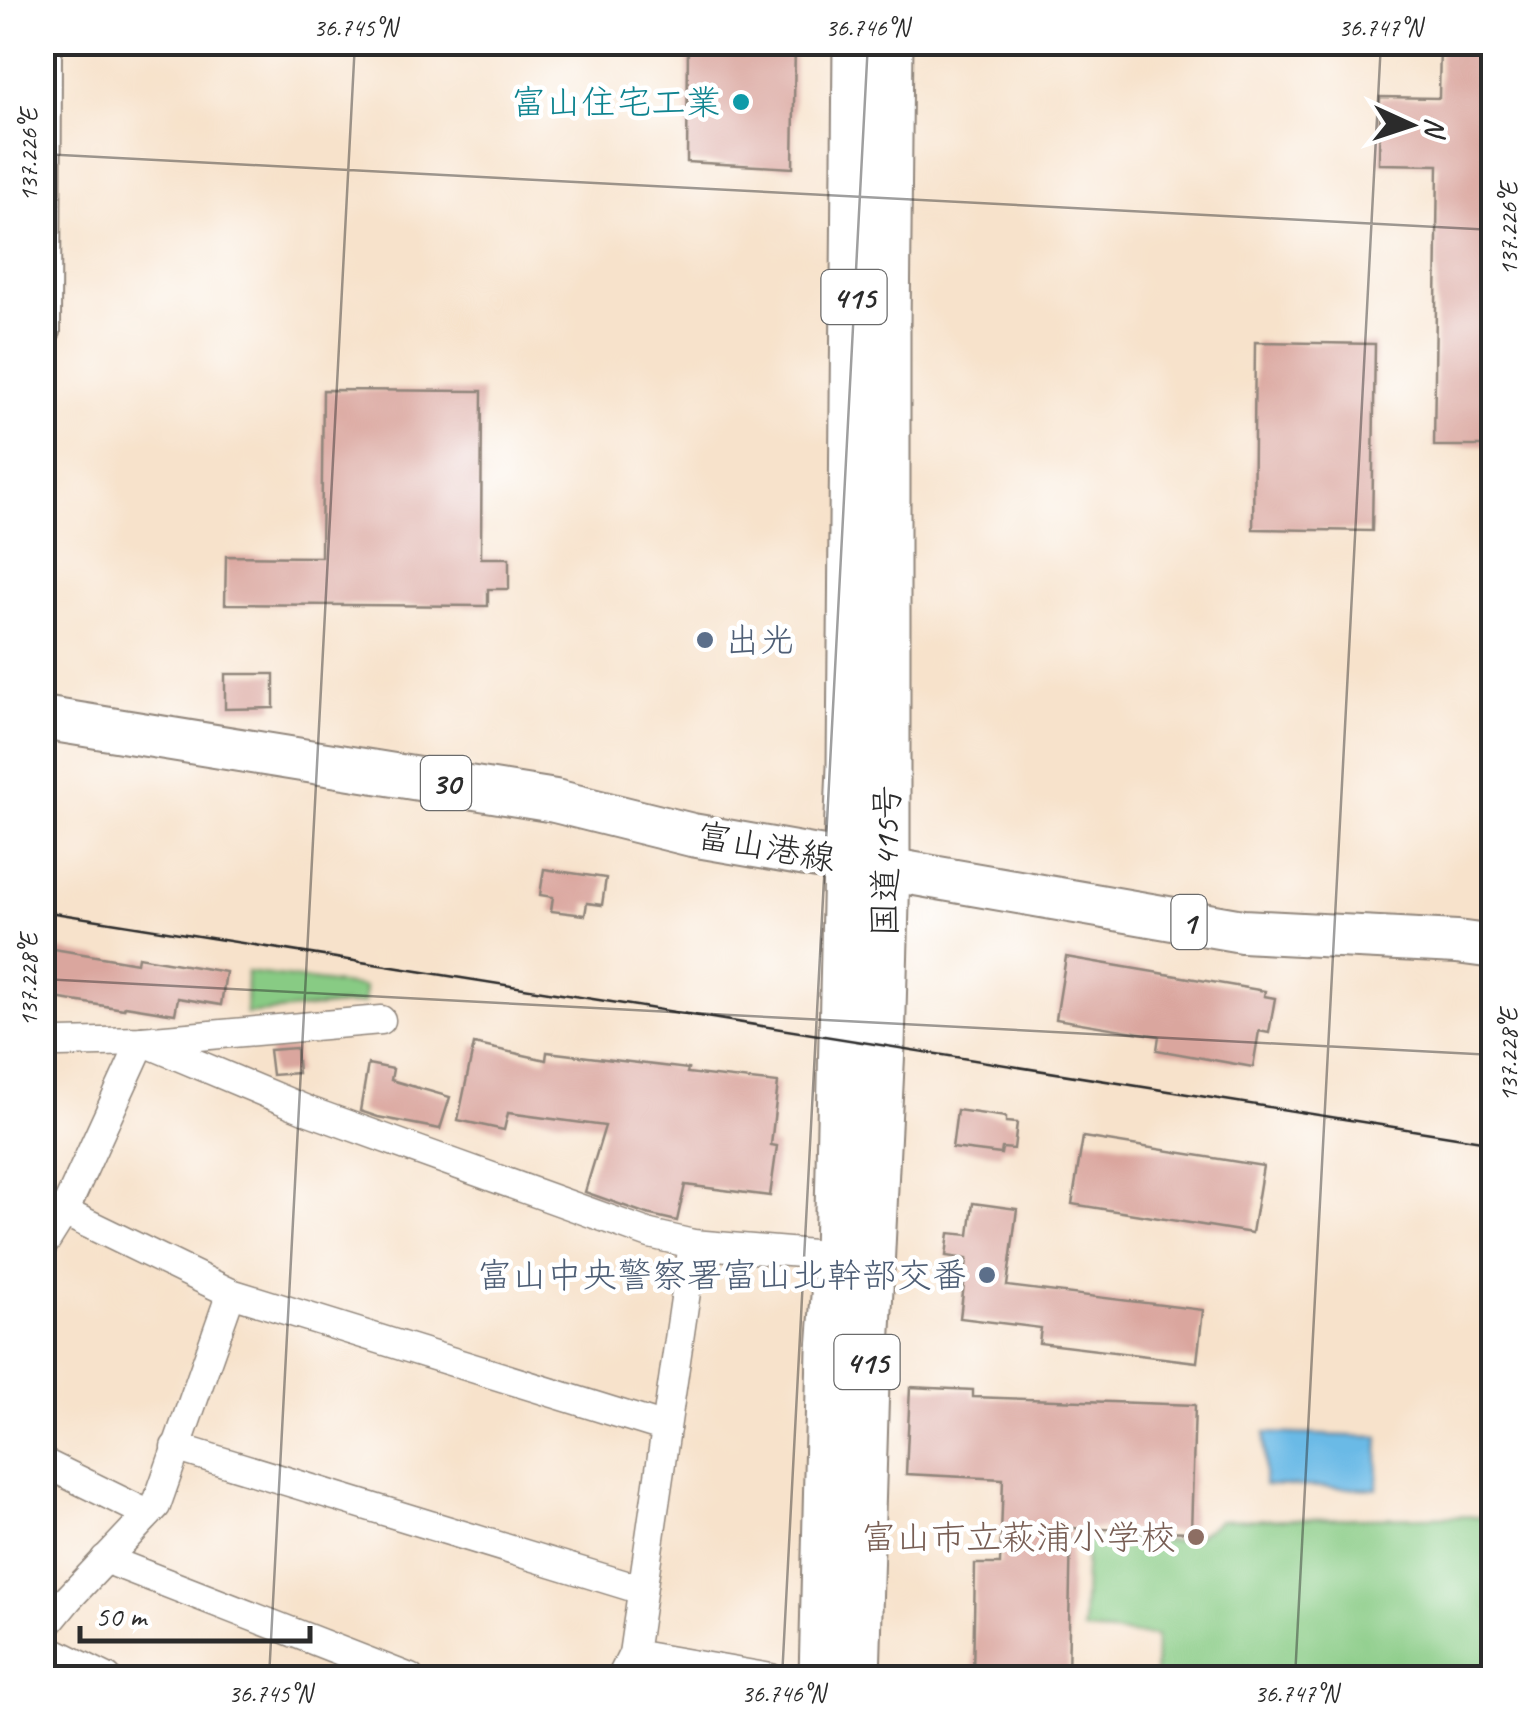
<svg xmlns="http://www.w3.org/2000/svg" width="1536" height="1721" font-family="Caveat,'Klee One',sans-serif">
	<rect width="100%" height="100%" fill="#fff"/>
	<filter id="ink" filterUnits="userSpaceOnUse"><feTurbulence type="fractalNoise" baseFrequency=".01" numOctaves="2"/><feDisplacementMap in="SourceGraphic" scale="20" xChannelSelector="R" yChannelSelector="G"/><feConvolveMatrix kernelMatrix="1 2 1 2 8 2 1 2 1" color-interpolation-filters="sRGB"/></filter>
	<filter id="wash" filterUnits="userSpaceOnUse"><feTurbulence type="fractalNoise" baseFrequency=".0048" numOctaves="4" result="noise"/><feDisplacementMap in="SourceGraphic" scale="40" xChannelSelector="R" yChannelSelector="G"/><feGaussianBlur stdDeviation="2.25" result="paint"/><feColorMatrix in="noise" values="0 0 0 0 0 0 0 0 0 0 0 0 0 0 0 0 0 1.4 0 .05"/><feComposite in="paint" operator="in"/></filter>
	<g filter="url(#wash)">
		<rect width="100%" height="100%" fill="#f7e2cb"/>
		<!-- green -->
		<g fill="#88cb84" stroke="#5a7b58" stroke-width="2.5">
			<polygon points="247,972 365,987 364,1003 246,1014"/>
			<polygon points="1493,1516 1493,1678 1155,1678 1156,1636 1083,1631 1086,1539 1190,1541 1220,1520"/>
		</g>
		<!-- water -->
		<polygon fill="#6bbae6" stroke="#4b7288" stroke-width="2.5" points="1265,1433 1379,1437 1377,1489 1264,1485"/>
		<g id="blocks">
			<!-- building -->
			<g fill="#daa69e">
				<polygon points="688,42 795,42 793,168 687,162"/>
				<polygon points="1440,42 1494,42 1494,446 1434,446 1438,165 1379,164 1380,97 1439,98"/>
				<polygon points="1255,342 1375,344 1372,531 1253,529"/>
				<polygon points="323,390 482,391 481,558 509,558 509,589 488,589 488,606 225,604 226,556 321,557"/>
				<polygon points="225,674 274,674 274,708 225,709"/>
				<polygon points="544,869 606,878 602,905 587,903 585,915 551,911 553,897 540,895"/>
				<polygon points="42,947 137,963 138,957 226,972 221,1005 178,998 175,1014 125,1006 124,1009 42,996"/>
				<polygon points="1066,957 1265,991 1264,996 1275,998 1269,1033 1259,1031 1253,1067 1157,1050 1159,1036 1056,1019"/>
				<polygon points="474,1044 546,1060 547,1052 688,1069 687,1073 778,1083 771,1145 777,1146 770,1196 685,1185 677,1221 647,1214 585,1192 605,1126 508,1113 504,1130 458,1120"/>
				<polygon points="296,1048 298,1073 272,1075 269,1050"/>
				<polygon points="368,1064 393,1069 391,1080 450,1097 440,1129 378,1117 360,1111"/>
				<polygon points="957,1110 1006,1117 1006,1122 1017,1123 1014,1149 1002,1148 1001,1154 952,1148"/>
				<polygon points="1083,1137 1263,1166 1252,1233 1072,1204"/>
				<polygon points="973,1203 1017,1209 1007,1286 1203,1310 1197,1362 1039,1343 1041,1328 960,1318 967,1259 946,1256 949,1233 969,1235"/>
				<polygon points="910,1387 973,1390 973,1397 1195,1405 1191,1532 1071,1528 1068,1678 973,1678 975,1564 1000,1564 1003,1479 906,1474"/>
			</g>
		</g>
	</g>
	<g filter="url(#ink)">
		<use href="#blocks" fill-opacity="0" stroke="#91867b" stroke-width="2.5"/>
		<g fill="none" stroke-linecap="round" stroke-linejoin="round">
			<defs>
				<polyline id="service" points="42,344 53,333 54,42"/>
				<g id="minor">
					<polyline points="42,1041 60,1043 142,1041 381,1020"/>
					<polyline points="142,1041 309,1111 650,1234 693,1244 849,1257"/>
					<polyline points="693,1244 633,1654 771,1678"/>
					<polyline points="42,1247 64,1212"/>
					<polyline points="231,1293 666,1428"/>
					<polyline points="175,1447 642,1590"/>
					<polyline points="42,1462 148,1514"/>
					<polyline points="105,1559 410,1678"/>
					<polyline points="42,1631 69,1598 156,1506 231,1293 64,1212 142,1041"/>
					<polyline points="42,1646 107,1678"/>
					<polyline points="621,1678 633,1654"/>
				</g>
				<polyline id="primary" points="42,718 555,801 692,835 1242,931 1457,942 1494,947"/>
				<g id="trunk">
					<polyline points="822,1678 830,1350 837,1256 846,862 850,767 856,42"/>
					<polyline points="857,1678 867,1350 882,1046 887,869 887,329 890,42"/>
				</g>
			</defs>
			<!-- service casing -->
			<use href="#service" stroke="#91867b" stroke-width="18"/>
			<!-- minor casing -->
			<use href="#minor" stroke="#91867b" stroke-width="31"/>
			<!-- primary casing -->
			<use href="#primary" stroke="#91867b" stroke-width="46"/>
			<!-- trunk casing -->
			<use href="#trunk" stroke="#91867b" stroke-width="49"/>
			<!-- service -->
			<use href="#service" stroke="#fff" stroke-width="14"/>
			<!-- minor -->
			<use href="#minor" stroke="#fff" stroke-width="28"/>
			<!-- primary -->
			<use href="#primary" stroke="#fff" stroke-width="42"/>
			<!-- trunk -->
			<use href="#trunk" stroke="#fff" stroke-width="45"/>
			<!-- tram -->
			<polyline stroke="#2b2b2b" stroke-width="2.5" points="42,911 1494,1143"/>
		</g>
	</g>
	<!-- ticks -->
	<path fill="none" stroke="#2b2b2b" stroke-width="2.5" stroke-opacity="0.45" d="M42,154L1494,230M42,979L1494,1055M269,1678L355,42M782,1678L868,42M1295,1678L1381,42"/>
	<!-- markers -->
	<circle fill="#0f9aa8" stroke="#fff" stroke-width="4" cx="741" cy="102" r="10"/>
	<g fill="#5c6f8a" stroke="#fff" stroke-width="4">
		<circle cx="705" cy="640" r="10"/>
		<circle cx="987" cy="1275" r="10"/>
	</g>
	<circle fill="#8d6e63" stroke="#fff" stroke-width="4" cx="1196" cy="1537" r="10"/>
	<g text-anchor="middle" dominant-baseline="central" stroke-width="9" stroke-linejoin="round" paint-order="stroke">
		<!-- shield labels -->
		<g fill="#fff" stroke="#6b6b6b" stroke-width="2.5">
			<rect x="821.5" y="270" width="65" height="54" rx="8"/>
			<rect x="421" y="756" width="50" height="54" rx="8"/>
			<rect x="1171.5" y="895" width="35" height="54" rx="8"/>
			<rect x="834.5" y="1335" width="65" height="54" rx="8"/>
		</g>
		<g font-size="32" font-weight="bold" fill="#2b2b2b">
			<text x="854" y="297">415</text>
			<text x="446" y="783">30</text>
			<text x="1189" y="922">1</text>
			<text x="867" y="1362">415</text>
		</g>
		<!-- culture labels -->
		<g font-size="35" fill="#0d838f" stroke="#fff" text-anchor="end">
			<text x="721" y="102">富山住宅工業</text>
		</g>
		<!-- service labels -->
		<g font-size="35" fill="#4e5e75" stroke="#fff" text-anchor="start">
			<text x="725" y="640">出光</text>
			<text x="967" y="1275" text-anchor="end">富山中央警察署富山北幹部交番</text>
		</g>
		<!-- street labels -->
		<g font-size="35" fill="#2b2b2b" stroke="#fff">
			<text transform="translate(766 847) rotate(10)">富山港線</text>
			<text transform="translate(886 861) rotate(-89)">国道415号</text>
		</g>
		<!-- education labels -->
		<g font-size="35" fill="#785e54" stroke="#fff" text-anchor="end">
			<text x="1176" y="1537">富山市立萩浦小学校</text>
		</g>
	</g>
	<!-- margin -->
	<rect width="1536" height="1721" fill="none" stroke="#fff" stroke-width="110"/>
	<!-- north arrow -->
	<g transform="translate(1411 125) rotate(93)" stroke="#ffffff" stroke-width="8" paint-order="stroke">
	<path d="M0-8L18 38L0 25L-18 38Z" fill="#2b2b2b"/>
	<text y="-15" font-size="28" font-weight="bold" text-anchor="middle" fill="#2b2b2b">N</text>
	</g>
	<!-- scale -->
	<path d="M80 1626v15h230v-15" fill="none" stroke="#2b2b2b" stroke-width="5"/>
	<text x="95" y="1626" font-size="30" fill="#2b2b2b" stroke="#ffffff" stroke-width="8" paint-order="stroke">50 m</text>
	<rect x="55" y="55" width="1426" height="1611" fill="none" stroke="#2b2b2b" stroke-width="4"/>
	<g font-size="25" text-anchor="middle" fill="#2b2b2b">
		<text x="355" y="36">36.745°N</text>
		<text x="867" y="36">36.746°N</text>
		<text x="1380" y="36">36.747°N</text>
		<text transform="translate(28 155) rotate(-90)" y="9">137.226°E</text>
		<text transform="translate(1508 229) rotate(-90)" y="9">137.226°E</text>
		<text transform="translate(28 980) rotate(-90)" y="9">137.228°E</text>
		<text transform="translate(1508 1055) rotate(-90)" y="9">137.228°E</text>
		<text x="270" y="1702">36.745°N</text>
		<text x="783" y="1702">36.746°N</text>
		<text x="1296" y="1702">36.747°N</text>
	</g>
</svg>
